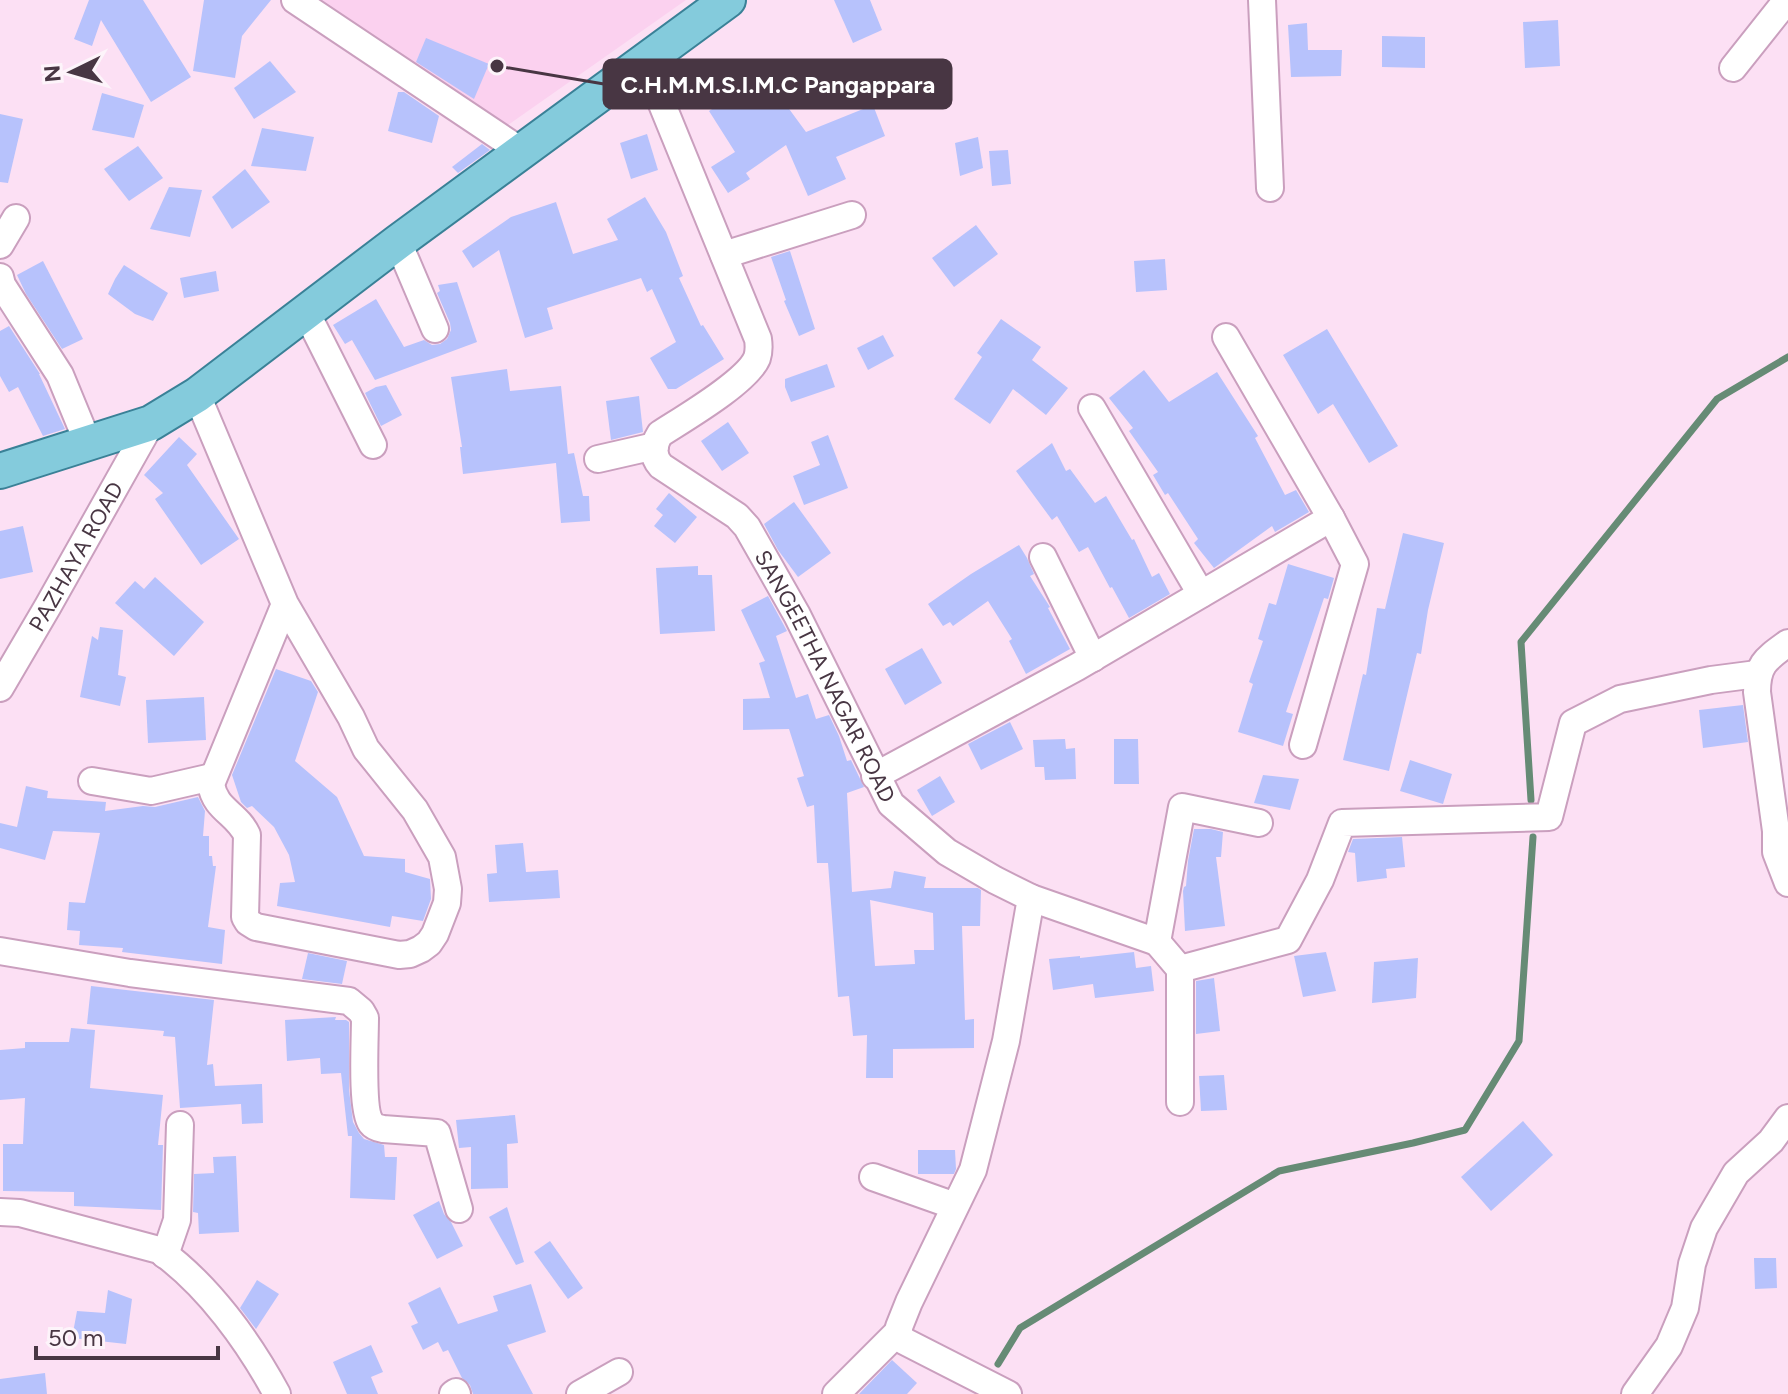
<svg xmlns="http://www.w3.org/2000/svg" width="1788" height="1394" font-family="Figtree,sans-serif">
	<rect width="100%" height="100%" fill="#fce0f4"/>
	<!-- built -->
	<polygon fill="#fbd1ef" points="305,0 686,0 498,132"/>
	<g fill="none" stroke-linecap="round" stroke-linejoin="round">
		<!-- stream -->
		<g stroke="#668b75" stroke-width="7">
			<polyline points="1531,800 1521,642 1717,399 1788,357"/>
			<polyline points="998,1364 1020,1328 1279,1171 1413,1143 1465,1130 1519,1041 1533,837"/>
		</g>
	</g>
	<!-- building -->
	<g fill="#b7c2fc" fill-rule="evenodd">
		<polygon points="89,0 143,0 191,77 151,102 101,20 92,46 74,39"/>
		<polygon points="204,0 271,0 242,36 235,78 193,71"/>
		<polygon points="834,0 870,0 882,30 853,43"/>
		<polygon points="1558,20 1560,66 1525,68 1523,22"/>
		<polygon points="1307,23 1308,50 1342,50 1341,76 1291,77 1288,25"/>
		<polygon points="1382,36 1425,37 1425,68 1382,67"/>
		<polygon points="426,38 489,64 474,99 416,62"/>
		<polygon points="270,61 296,92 254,119 234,88"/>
		<polygon points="758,80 774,109 784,102 806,132 873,105 885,136 836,157 846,179 808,196 786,145 746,173 750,179 728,193 711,167 735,152 709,111"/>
		<polygon points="398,92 404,92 439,116 432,143 388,131"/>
		<polygon points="102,93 144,105 134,138 92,130"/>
		<polygon points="0,114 23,119 8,183 0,182"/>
		<polygon points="262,128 314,137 306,171 251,166"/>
		<polygon points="647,134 658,170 631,179 620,143"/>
		<polygon points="978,137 983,168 960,176 955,143"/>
		<polygon points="482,144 490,150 458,173 452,167"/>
		<polygon points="138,146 163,178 129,201 104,169"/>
		<polygon points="1008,150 1011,184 992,186 989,151"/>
		<polygon points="245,169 270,202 232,229 212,197"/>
		<polygon points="169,187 202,190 190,237 150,229"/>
		<polygon points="645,197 666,232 683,276 679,278 701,326 703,325 724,359 676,389 668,389 650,358 676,342 652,289 647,292 641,278 547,308 553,329 525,338 499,250 473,268 462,251 511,217 556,202 573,254 618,240 607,219"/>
		<polygon points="976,225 998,254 954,287 932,258"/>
		<polygon points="790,251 815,329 799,336 784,301 786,300 771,257"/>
		<polygon points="1165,259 1167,290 1136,292 1134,261"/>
		<polygon points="43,261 83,339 62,349 26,294 17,275"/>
		<polygon points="124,265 168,293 153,321 135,314 108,294 115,279"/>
		<polygon points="216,271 219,291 184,298 180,278"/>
		<polygon points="457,282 477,342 375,380 352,340 345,344 333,325 376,299 404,347 424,340 432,345 440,344 447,339 451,330 450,323 437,293 440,291 438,285"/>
		<polygon points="1001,319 1041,347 1032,360 1068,388 1046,415 1013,389 990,424 954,399 982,357 977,353"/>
		<polygon points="9,326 40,374 39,374 65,429 43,436 18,387 9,392 0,376 0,331"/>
		<polygon points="1327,329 1398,446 1369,463 1333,404 1318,414 1283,355"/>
		<polygon points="883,335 894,356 868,370 857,348"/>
		<polygon points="827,364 835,387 791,402 785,387 785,379"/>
		<polygon points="507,369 510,391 561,386 568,454 574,453 583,496 589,496 590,521 561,523 556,463 463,474 460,447 462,447 451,377"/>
		<polygon points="1144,370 1169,402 1217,372 1258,436 1255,438 1285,495 1296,490 1309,512 1275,532 1272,526 1214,568 1194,543 1198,539 1168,493 1165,495 1153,475 1158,472 1129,431 1133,428 1109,398"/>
		<polygon points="386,385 402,415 381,426 365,393 376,387"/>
		<polygon points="639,396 643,432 611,440 606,401"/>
		<polygon points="728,422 749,453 722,471 701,441"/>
		<polygon points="828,435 848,488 804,505 793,476 820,465 811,442"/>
		<polygon points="179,437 197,454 187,465 239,539 201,565 155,499 163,493 144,475"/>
		<polygon points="1052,443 1066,471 1070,469 1095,503 1106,496 1132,540 1134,539 1152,577 1159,573 1170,594 1129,618 1112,587 1110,588 1088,547 1079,552 1057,516 1052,520 1016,471"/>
		<polygon points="669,493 697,517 675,543 654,526 663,515 656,509"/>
		<polygon points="794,502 831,553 798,577 778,550 764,524"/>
		<polygon points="23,526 33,572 0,579 0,531"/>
		<polygon points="1403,533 1444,543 1428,610 1421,654 1417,653 1389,771 1343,760 1363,674 1366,675 1377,608 1385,609"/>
		<polygon points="1019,545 1027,558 1034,574 1030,576 1050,607 1048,608 1070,649 1026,674 1009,641 1012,639 988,601 953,626 950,622 943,626 928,604 971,574"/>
		<polygon points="1288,564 1334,578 1328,599 1324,598 1286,712 1293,714 1283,746 1238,732 1253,684 1249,682 1263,641 1258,639 1269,603 1276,605"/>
		<polygon points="698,566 698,575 712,575 715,631 660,634 656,568"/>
		<polygon points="155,577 204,622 174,656 115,603 135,581 144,589"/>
		<path d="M768,596L787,631L776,636L796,698L808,694L816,719L829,715L839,736L847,761L851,760L864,787L847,793L852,892L891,888L894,871L926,877L924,888H978L981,890L980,926H962L965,1020L974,1019V1048L893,1049V1078H866L867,1035L853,1036L849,996L838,997L828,863H817L814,805L807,807L797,778L804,776L789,729L743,730V699L770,698L759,663L765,661L741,610ZM870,900L933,913L934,950H914L915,964L875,966Z"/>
		<polygon points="100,627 123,630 118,675 126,677 120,706 80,697 92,636 98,640"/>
		<polygon points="922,648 942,683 905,705 885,669"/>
		<polygon points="276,669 311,681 318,692 295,761 337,797 364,856 405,859 405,872 430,879 431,899 423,921 392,916 390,927 277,906 280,883 295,882 289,855 274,827 252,806 247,808 241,802 232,775"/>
		<polygon points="204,697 206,740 148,743 146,700"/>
		<polygon points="1743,705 1748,742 1703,748 1699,710"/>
		<polygon points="1010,722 1023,749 981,770 968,744"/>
		<polygon points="1065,739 1066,749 1075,748 1076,779 1045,780 1044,767 1035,767 1033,740"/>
		<polygon points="1114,739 1138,739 1139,784 1114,784"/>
		<polygon points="1410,760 1452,774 1443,804 1400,791"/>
		<polygon points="1263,775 1299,779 1290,810 1254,803"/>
		<polygon points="940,776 955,802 932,816 917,790"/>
		<polygon points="26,786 48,791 47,798 106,802 105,811 143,806 155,807 198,797 205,811 203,836 209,836 209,856 212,856 213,866 216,866 208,927 225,930 222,964 122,952 123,948 79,945 80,931 67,930 69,902 85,903 100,833 53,831 45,860 0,848 0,823 17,827"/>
		<polygon points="1194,829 1211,829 1223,832 1221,857 1216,857 1225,926 1185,931 1183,891 1184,887 1186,886 1188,861"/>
		<polygon points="1402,837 1405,867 1386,869 1387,878 1357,882 1355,853 1348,852 1353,839"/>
		<polygon points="523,843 526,872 558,870 560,898 489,902 487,874 497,873 495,845"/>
		<polygon points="1134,952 1136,968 1151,966 1154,991 1095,998 1093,984 1053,990 1049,959 1080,956 1080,958"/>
		<polygon points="1326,952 1336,991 1303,997 1294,956"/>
		<polygon points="308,953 347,961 342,984 302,979"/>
		<polygon points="1418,958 1416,998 1372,1003 1374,962"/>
		<polygon points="1214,978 1220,1031 1196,1034 1196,981"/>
		<polygon points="91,986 214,1000 207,1065 213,1064 215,1086 262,1084 263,1123 242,1124 241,1104 180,1108 175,1037 163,1036 164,1031 87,1024"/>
		<polygon points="336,1017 335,1020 346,1020 349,1022 349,1090 353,1122 359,1133 364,1139 384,1145 385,1157 397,1157 395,1200 350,1198 352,1136 348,1136 341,1073 321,1074 320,1058 287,1061 285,1020"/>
		<polygon points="71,1028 95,1030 90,1088 163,1095 158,1145 163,1145 161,1210 74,1206 74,1192 3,1191 3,1144 23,1144 25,1098 0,1100 0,1050 25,1048 25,1042 69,1042"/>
		<polygon points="1224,1075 1227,1110 1201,1111 1199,1076"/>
		<polygon points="515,1115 518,1143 507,1144 508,1188 471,1189 471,1147 459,1148 456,1120"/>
		<polygon points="1523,1121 1553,1155 1491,1211 1461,1177"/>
		<polygon points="918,1150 955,1150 956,1169 954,1174 918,1174"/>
		<polygon points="236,1156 239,1232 199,1234 198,1213 193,1212 194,1174 214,1173 213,1157"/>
		<polygon points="439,1201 444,1214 451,1222 463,1246 437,1259 413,1215"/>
		<polygon points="507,1207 524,1262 516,1265 489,1217"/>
		<polygon points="550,1241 583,1288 568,1299 534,1252"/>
		<polygon points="1754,1258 1776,1258 1777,1288 1755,1289"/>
		<polygon points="257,1280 279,1294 256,1329 240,1308"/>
		<polygon points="531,1284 546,1332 507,1345 533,1394 473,1394 470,1385 462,1378 448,1350 443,1352 438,1342 423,1350 411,1326 418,1323 408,1303 440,1287 458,1324 498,1311 493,1296"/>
		<polygon points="108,1290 132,1299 126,1344 72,1338 77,1311 105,1313"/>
		<polygon points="371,1345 383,1372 371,1377 378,1394 347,1394 333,1362"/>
		<polygon points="892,1360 917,1383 907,1394 859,1394"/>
		<polygon points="45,1373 47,1394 0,1394 0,1379"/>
	</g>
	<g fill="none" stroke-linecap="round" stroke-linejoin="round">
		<defs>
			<g id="minor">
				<polyline points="295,0 521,151"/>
				<polyline points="1262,0 1270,188"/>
				<path id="s1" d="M644,60L758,339C759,346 759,352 757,358C747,382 683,419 660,434C653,445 652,456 661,466L737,516L747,527L797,615L891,804L947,852L995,880L1031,898L1006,1041L973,1170L909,1302L899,1327V1335L904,1341L1008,1394"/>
				<polyline points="1733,68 1787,0"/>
				<polyline points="398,242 435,329"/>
				<polyline points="0,245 16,218"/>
				<polyline points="724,255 852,215"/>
				<polyline points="0,277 2,285 60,375 88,443"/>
				<polyline points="306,312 373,445"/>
				<path d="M197,395L285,604L351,717L366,749L415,810L442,857L448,889L447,903L435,934L429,943L421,949L410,954L399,955L256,927L248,922L245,917L247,835C237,813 215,810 211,784L285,604"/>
				<polyline points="1092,408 1201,594"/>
				<polyline points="598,459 655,446"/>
				<polyline points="1043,557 1093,658"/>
				<path d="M1788,643C1766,659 1757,664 1757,692L1776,831V852L1788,883"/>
				<path id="s2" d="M0,688L48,606L151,423"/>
				<polyline points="1303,745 1355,564 1331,518"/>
				<polyline points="875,776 1077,667 1331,518 1226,337"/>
				<polyline points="92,781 151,791 212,777"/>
				<polyline points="1031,898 1157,942"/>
				<path d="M0,951L130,973L349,1001L361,1011L365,1018C365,1039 361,1110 371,1123C374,1127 378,1128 383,1129L437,1133L459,1209"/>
				<polyline points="1180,969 1288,940 1320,880 1342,823 1549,817 1573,723 1620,699 1711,680 1757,674"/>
				<polyline points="1180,1102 1180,969 1157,942 1182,807 1259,823"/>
				<polyline points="873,1177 955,1206"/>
				<path d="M0,1212L20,1213L159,1250C208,1285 249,1342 277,1394"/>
				<polyline points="165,1255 177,1220 180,1125"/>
				<polyline points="453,1394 456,1392 457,1394"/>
				<polyline points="580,1394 619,1372"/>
				<polyline points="836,1394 899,1331"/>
				<polyline points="1635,1394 1669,1346 1685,1308 1692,1264 1704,1228 1736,1173 1771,1141 1788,1118"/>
			</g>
			<polyline id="major" points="0,471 151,423 197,395 398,242 728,0"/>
		</defs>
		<!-- minor casing -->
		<use href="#minor" stroke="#ca9fbe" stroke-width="30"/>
		<!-- major casing -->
		<use href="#major" stroke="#3a8197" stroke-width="38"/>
		<!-- minor -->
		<use href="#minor" stroke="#fff" stroke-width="26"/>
		<!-- major -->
		<use href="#major" stroke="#84cbdc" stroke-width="34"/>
	</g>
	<g text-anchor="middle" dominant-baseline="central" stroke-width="6" stroke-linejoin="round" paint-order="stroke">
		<!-- street labels -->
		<g font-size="22" fill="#483643" stroke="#fdf4fa">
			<text stroke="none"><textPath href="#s2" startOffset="152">PAZHAYA ROAD</textPath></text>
			<text stroke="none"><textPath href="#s1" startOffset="754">SANGEETHA NAGAR ROAD</textPath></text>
		</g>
	</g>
	<!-- callouts -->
	<path fill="none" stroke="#483643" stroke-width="3" d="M497 66L604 84"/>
	<circle fill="#483643" stroke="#fdf4fa" stroke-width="3" cx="497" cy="66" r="8"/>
	<rect fill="#483643" stroke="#483643" stroke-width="3" x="604" y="60" width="347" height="48" rx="8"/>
	<g font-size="24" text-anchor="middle" font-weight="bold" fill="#fff">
		<text x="778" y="93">C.H.M.M.S.I.M.C Pangappara</text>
	</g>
	<!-- north arrow -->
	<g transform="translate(72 72) rotate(265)" stroke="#fdf4fa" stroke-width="6" paint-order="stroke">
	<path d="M0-6L14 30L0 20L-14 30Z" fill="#483643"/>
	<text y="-12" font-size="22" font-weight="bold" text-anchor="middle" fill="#483643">N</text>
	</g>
	<!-- scale -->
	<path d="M36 1346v12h182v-12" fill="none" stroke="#483643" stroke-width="4"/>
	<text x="48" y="1346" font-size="24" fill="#483643" stroke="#fdf4fa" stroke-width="6" paint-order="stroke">50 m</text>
</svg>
